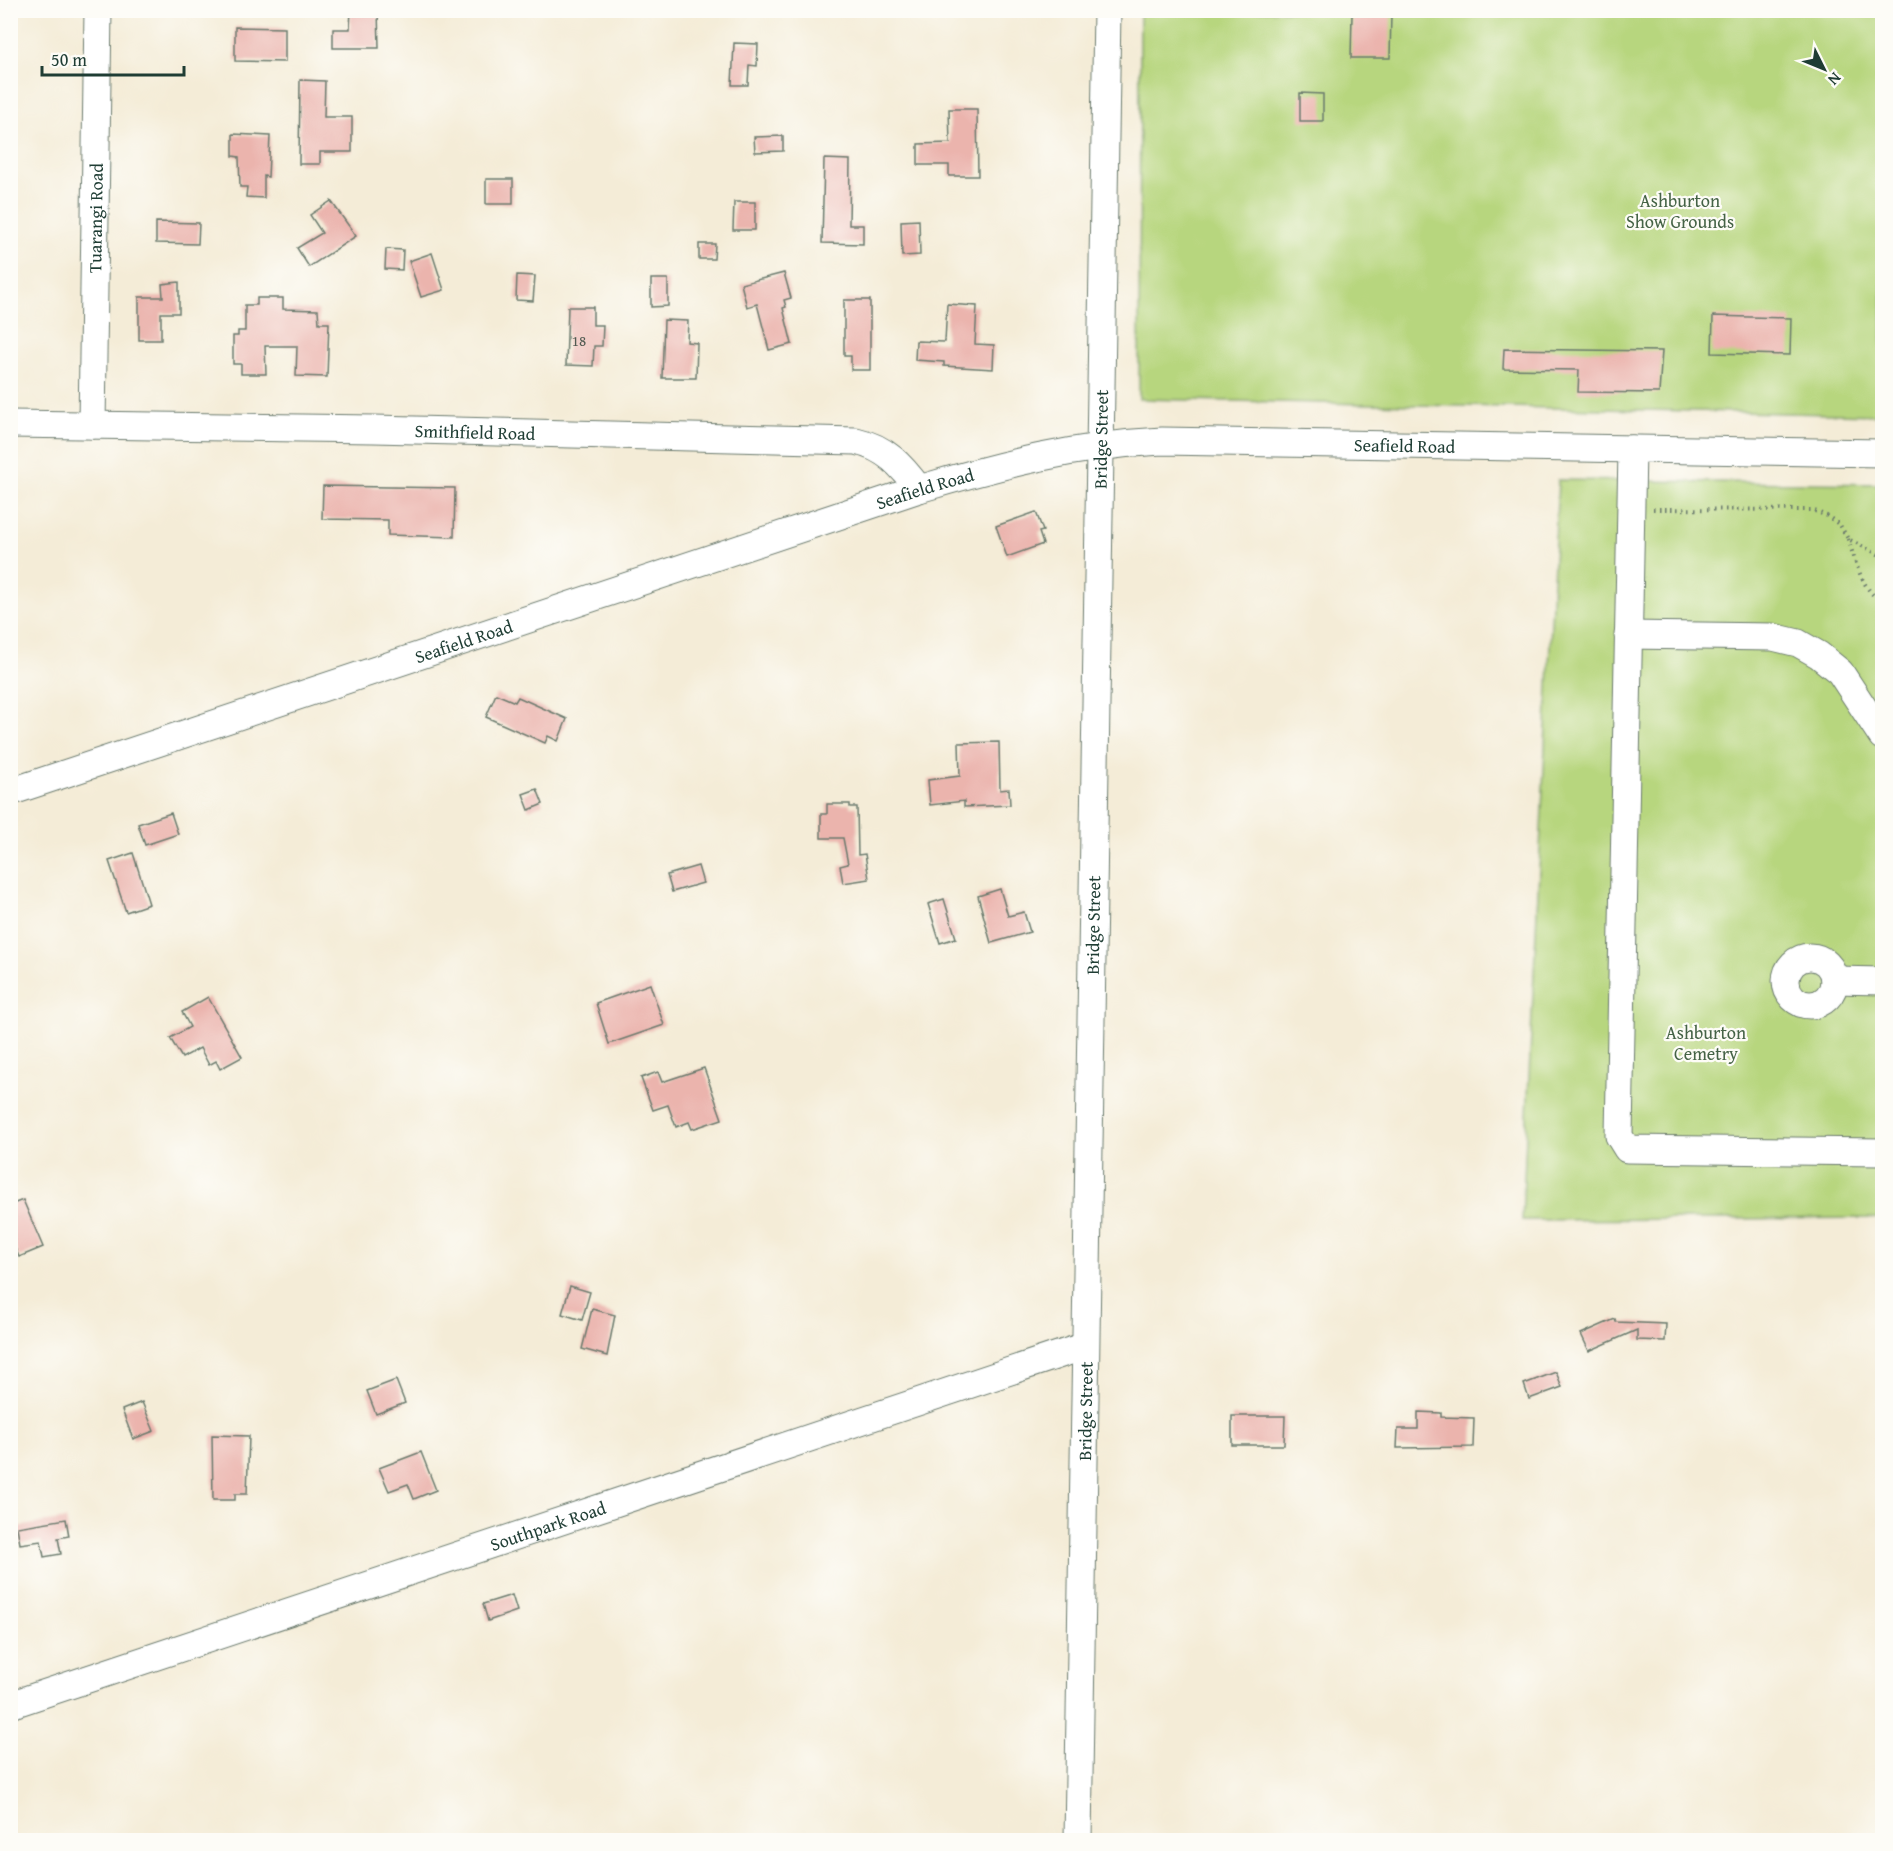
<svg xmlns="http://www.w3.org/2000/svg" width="1893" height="1851" font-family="'Gentium Book Plus',serif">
	<rect width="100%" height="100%" fill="#fdfcf7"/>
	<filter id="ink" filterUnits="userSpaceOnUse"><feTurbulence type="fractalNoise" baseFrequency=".0167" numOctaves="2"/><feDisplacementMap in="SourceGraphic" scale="12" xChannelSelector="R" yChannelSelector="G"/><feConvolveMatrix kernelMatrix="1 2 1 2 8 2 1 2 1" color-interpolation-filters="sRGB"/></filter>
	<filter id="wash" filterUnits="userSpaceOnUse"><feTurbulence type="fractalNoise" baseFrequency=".008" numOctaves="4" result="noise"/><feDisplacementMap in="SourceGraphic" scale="24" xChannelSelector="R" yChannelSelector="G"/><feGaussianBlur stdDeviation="1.35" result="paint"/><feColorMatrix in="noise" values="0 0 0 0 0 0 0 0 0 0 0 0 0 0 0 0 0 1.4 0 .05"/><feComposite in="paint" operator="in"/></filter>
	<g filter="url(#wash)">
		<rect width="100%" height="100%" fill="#f4ecd7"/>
		<!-- green -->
		<g fill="#b7d67e" stroke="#6b8a59" stroke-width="1.5">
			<polygon points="1140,11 1882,11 1882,415 1139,399"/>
			<polygon points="1558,480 1882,484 1882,1218 1522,1220"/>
		</g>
		<g id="blocks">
			<!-- building -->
			<g fill="#ebb4ad">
				<polygon points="351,10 378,10 379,48 333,48 333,29 350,29"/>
				<polygon points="1352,14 1391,14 1390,58 1351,58"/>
				<polygon points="235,27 285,28 285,62 235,61"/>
				<polygon points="734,43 758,44 757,66 749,65 748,85 732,85"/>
				<polygon points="300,80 325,81 324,117 352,117 352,152 320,152 320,164 299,164"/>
				<polygon points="1300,93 1323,94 1323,121 1300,121"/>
				<polygon points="949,109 977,109 978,176 949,176 949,165 918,165 918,144 950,143"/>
				<polygon points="233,134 270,136 268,177 264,176 264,198 246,197 247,187 240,187 239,157 233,156"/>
				<polygon points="783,136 783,151 755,152 754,137"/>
				<polygon points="824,159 850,160 849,225 863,225 863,244 822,243"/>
				<rect x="486" y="179" width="27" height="25"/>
				<polygon points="331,201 356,236 309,267 297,248 322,233 310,215"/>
				<polygon points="734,202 755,202 755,230 733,230"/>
				<polygon points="919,220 920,255 902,256 901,221"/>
				<polygon points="156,222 199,223 198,244 156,243"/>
				<polygon points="699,244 715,244 714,259 699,259"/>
				<polygon points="386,249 403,250 402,270 385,269"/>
				<polygon points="432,253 444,290 421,297 409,261"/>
				<polygon points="784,273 791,298 784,300 786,307 783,308 792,344 769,350 757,304 747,307 741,284"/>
				<polygon points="517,275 535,276 533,301 516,300"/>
				<polygon points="651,279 668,279 668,306 651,307"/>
				<polygon points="179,282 179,313 161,313 161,340 139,340 139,297 163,297 162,284"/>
				<polygon points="257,298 283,298 283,309 318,310 319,323 329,323 327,377 296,376 297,346 265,346 266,374 241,374 241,364 233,364 233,336 238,336 238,331 245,331 245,305 257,305"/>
				<polygon points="844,300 870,300 870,370 851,370 851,356 844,356"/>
				<polygon points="947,304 977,306 975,344 994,345 993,369 944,366 944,362 915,360 916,341 945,342"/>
				<polygon points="568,307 593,307 593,325 603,325 602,346 594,346 593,366 566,365"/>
				<polygon points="1713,316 1791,318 1790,355 1712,353"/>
				<polygon points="664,320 688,321 687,342 697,343 696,378 662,378"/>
				<polygon points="1504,349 1662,351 1659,393 1578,392 1579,370 1503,369"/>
				<polygon points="323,486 455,488 454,537 388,535 388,520 322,519"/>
				<polygon points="1036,512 1043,531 1039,532 1043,544 1007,557 996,526"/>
				<polygon points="496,694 515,702 518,697 567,719 558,741 548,736 545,743 486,717"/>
				<polygon points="999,742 1000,790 1009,789 1010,805 964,807 964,801 930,805 928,780 960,776 959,743"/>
				<polygon points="537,789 543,804 529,810 523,794"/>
				<polygon points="827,804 850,804 850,807 857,807 858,855 865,854 869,879 843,883 840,866 848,864 843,838 821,838 821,814 827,814"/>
				<polygon points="171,813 178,834 145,845 138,824"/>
				<polygon points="133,853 149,904 126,912 109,861"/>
				<polygon points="698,866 703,883 672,892 667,875"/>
				<polygon points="1000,889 1008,916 1024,912 1030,932 991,943 978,896"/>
				<polygon points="944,899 956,938 940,943 928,904"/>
				<polygon points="650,984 664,1025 609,1044 596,1003"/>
				<polygon points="208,997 242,1057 220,1069 216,1061 209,1065 200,1048 182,1058 170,1038 190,1027 182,1012"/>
				<polygon points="704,1068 722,1119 692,1129 689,1122 676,1127 668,1105 653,1110 641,1078 658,1072 662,1082"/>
				<polygon points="23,1200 43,1247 19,1257 10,1236 10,1205"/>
				<polygon points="570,1286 590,1292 582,1320 562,1314"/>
				<polygon points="592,1309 615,1315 607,1356 582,1349"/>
				<polygon points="1615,1319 1616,1322 1666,1324 1665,1341 1637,1340 1637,1330 1589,1351 1581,1334"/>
				<polygon points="1556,1372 1562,1387 1529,1399 1524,1384"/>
				<polygon points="396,1380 405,1403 376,1414 367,1391"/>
				<polygon points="142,1402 154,1431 133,1439 122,1410"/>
				<polygon points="1418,1412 1441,1413 1441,1417 1474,1418 1473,1447 1397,1448 1398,1429 1418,1429"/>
				<polygon points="1232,1416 1285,1416 1284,1445 1232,1445"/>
				<polygon points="212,1435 249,1436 247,1494 235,1494 235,1500 213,1500"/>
				<polygon points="421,1452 436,1490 414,1499 408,1484 389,1491 379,1468"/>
				<polygon points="66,1519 69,1536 58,1538 61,1554 44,1557 41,1541 20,1544 17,1527"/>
				<polygon points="512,1595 517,1611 488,1621 483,1604"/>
			</g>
		</g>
	</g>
	<g filter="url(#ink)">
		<use href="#blocks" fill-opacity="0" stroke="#6a7a6d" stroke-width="1.5"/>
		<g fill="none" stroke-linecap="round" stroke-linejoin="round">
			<defs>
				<g id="minor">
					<path id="s1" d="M10,424L374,429L856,441C886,448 901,465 919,489"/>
					<path id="s2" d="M92,425L98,10"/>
					<polyline points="1632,449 1619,1136 1627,1149 1882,1152"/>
					<polyline points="1628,635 1773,637 1798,643 1819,655 1840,672 1882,736"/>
					<path id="s3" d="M10,792L919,489C998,465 1079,445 1162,441L1882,453"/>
					<circle cx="1810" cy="981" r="24"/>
					<polyline points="1834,980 1882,981"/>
					<path id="s4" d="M10,1705L1085,1346"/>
					<path id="s5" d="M1078,1840L1107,10"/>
				</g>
			</defs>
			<!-- minor casing -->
			<use href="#minor" stroke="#6a7a6d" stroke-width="29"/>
			<!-- path -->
			<g stroke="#6a7a6d" stroke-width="4" stroke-dasharray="1.5 4.5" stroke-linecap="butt">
				<polyline points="1653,509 1812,510 1827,516 1840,525 1848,539 1882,556"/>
				<path d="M1848,539C1856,562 1861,589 1882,602"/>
			</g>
			<!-- minor -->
			<use href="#minor" stroke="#fff" stroke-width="27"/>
		</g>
	</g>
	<g text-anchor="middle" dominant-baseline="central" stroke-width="4.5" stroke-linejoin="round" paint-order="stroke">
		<!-- number labels -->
		<g font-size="15" fill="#525b52">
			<text x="579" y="340">18</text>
		</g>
		<!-- park labels -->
		<g font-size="18" fill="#456346" stroke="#fdfcf7">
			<text x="1680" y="200">Ashburton<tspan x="1680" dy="21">Show Grounds</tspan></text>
			<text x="1706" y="1032">Ashburton<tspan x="1706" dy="21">Cemetry</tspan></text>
		</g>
		<!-- street labels -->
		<g font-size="18" fill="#1f3d34" stroke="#fdfcf7">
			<text stroke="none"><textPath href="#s2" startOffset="207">Tuarangi Road</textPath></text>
			<text stroke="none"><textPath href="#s1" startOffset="465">Smithfield Road</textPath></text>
			<text stroke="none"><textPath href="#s5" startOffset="1401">Bridge Street</textPath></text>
			<text stroke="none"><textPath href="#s3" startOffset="1449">Seafield Road</textPath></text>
			<text stroke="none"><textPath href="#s3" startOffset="964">Seafield Road</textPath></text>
			<text stroke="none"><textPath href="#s3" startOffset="478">Seafield Road</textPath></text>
			<text stroke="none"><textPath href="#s5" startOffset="915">Bridge Street</textPath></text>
			<text stroke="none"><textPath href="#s5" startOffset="429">Bridge Street</textPath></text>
			<text stroke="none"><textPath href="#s4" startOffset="567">Southpark Road</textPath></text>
		</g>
	</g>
	<!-- margin -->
	<rect width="1893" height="1851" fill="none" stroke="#fdfcf7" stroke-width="36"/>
	<!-- north arrow -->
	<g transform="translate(1824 69) rotate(133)" stroke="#fdfcf7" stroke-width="4.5" paint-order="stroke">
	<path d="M0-4.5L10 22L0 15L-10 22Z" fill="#1f3d34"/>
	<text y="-9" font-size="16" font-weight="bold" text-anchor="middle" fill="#1f3d34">N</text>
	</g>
	<!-- scale -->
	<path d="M42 66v9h142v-9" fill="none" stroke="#1f3d34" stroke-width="3"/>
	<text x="51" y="66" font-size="18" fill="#1f3d34" stroke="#fdfcf7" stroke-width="4.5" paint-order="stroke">50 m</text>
</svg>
